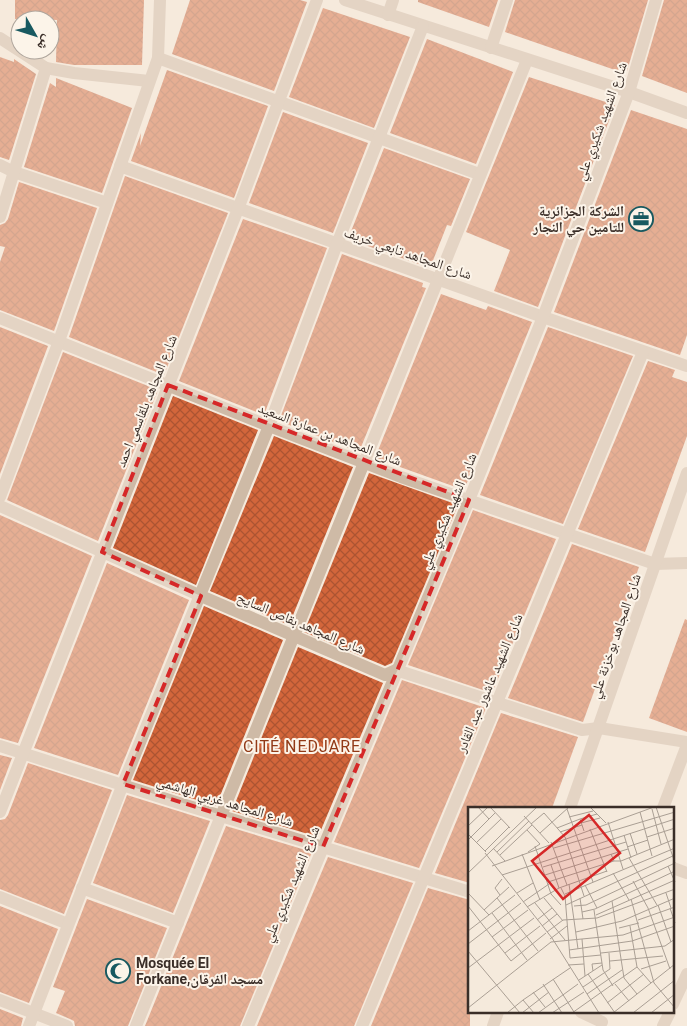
<svg xmlns="http://www.w3.org/2000/svg" width="687" height="1026" font-family="Roboto,'Noto Naskh Arabic',sans-serif">
	<defs>
		<pattern id="building-cross-hatch" width="8" height="8" patternUnits="userSpaceOnUse" patternTransform="scale(1.25)"><rect width="8" height="8" fill="#d3663b"/><path d="M0 0l8 8M0 8l8-8" fill="none" stroke="#ac5432"/></pattern>
	</defs>
	<rect width="100%" height="100%" fill="#f5eadc"/>
	<!-- building -->
	<g fill="url(#building-cross-hatch)">
		<polygon points="15,0 144,0 142,65 74,65 56,62 57,20 15,19"/>
		<polygon points="190,0 300,0 307,2 274,91 172,54"/>
		<polygon points="418,0 498,0 489,27 418,2"/>
		<polygon points="515,0 648,0 627,71 619,68 618,71 505,32"/>
		<polygon points="664,0 687,0 687,93 642,76"/>
		<polygon points="323,8 410,37 374,128 289,97"/>
		<polygon points="427,39 513,72 476,164 390,133"/>
		<polygon points="0,57 14,62 14,59 36,74 9,160 0,157"/>
		<polygon points="167,70 268,106 234,198 131,161 141,133 140,146"/>
		<polygon points="529,77 615,105 538,307 494,291 510,250 466,232"/>
		<polygon points="56,78 132,108 102,193 24,167 50,83 56,87"/>
		<polygon points="631,110 687,129 687,335 680,355 554,312"/>
		<polygon points="283,112 368,143 333,233 249,203"/>
		<polygon points="384,148 470,179 451,226 447,225 430,268 348,239"/>
		<polygon points="125,176 228,213 164,375 69,337"/>
		<polygon points="19,182 97,208 54,331 0,310 0,262 5,247 0,246 0,225 5,223 8,219"/>
		<polygon points="243,219 327,248 264,415 179,381"/>
		<polygon points="342,254 423,283 422,287 426,288 359,452 279,421"/>
		<polygon points="441,294 486,310 488,306 532,322 464,490 375,458"/>
		<polygon points="0,327 48,346 0,474"/>
		<polygon points="548,327 633,356 563,524 480,495"/>
		<polygon points="63,352 158,390 98,541 7,500"/>
		<polygon points="648,361 675,370 672,377 687,382 687,436 645,552 578,529"/>
		<polygon points="173,396 258,430 196,585 113,548"/>
		<polygon points="274,436 353,467 289,625 210,591"/>
		<polygon points="369,473 458,505 392,663 385,666 304,632"/>
		<polygon points="473,510 556,539 492,693 408,665"/>
		<polygon points="0,515 92,556 18,743 0,738"/>
		<polygon points="572,544 639,567 583,722 508,698"/>
		<polygon points="107,563 189,600 118,775 34,748"/>
		<polygon points="204,606 283,640 216,806 133,780"/>
		<polygon points="685,619 687,620 687,732 649,718"/>
		<polygon points="298,647 383,683 318,837 232,811"/>
		<polygon points="402,680 486,708 419,868 334,842"/>
		<polygon points="501,713 578,737 552,808 470,808 470,883 435,873"/>
		<polygon points="0,755 12,758 0,790"/>
		<polygon points="28,763 112,790 64,914 0,889 0,820 5,819 8,815"/>
		<polygon points="127,795 210,821 173,913 93,883"/>
		<polygon points="226,826 312,852 240,1026 145,1026"/>
		<polygon points="328,857 413,883 354,1026 257,1026"/>
		<polygon points="428,888 470,900 470,1026 371,1026"/>
		<polygon points="87,899 167,928 128,1026 75,1026 74,1021 70,1019 56,1013 65,991 53,987"/>
		<polygon points="0,906 58,929 29,1003 0,992"/>
		<polygon points="0,1009 23,1018 21,1026 0,1026"/>
	</g>
	<g fill="none" stroke-linecap="round" stroke-linejoin="round">
		<!-- minor -->
		<g stroke="#cebaa6" stroke-width="12">
			<polyline points="345,0 629,92 687,113"/>
			<polyline points="388,15 393,0"/>
			<polyline points="0,38 46,68 74,73 149,81"/>
			<polyline points="491,48 507,0"/>
			<polyline points="158,58 479,174"/>
			<polyline points="0,165 14,172 107,203"/>
			<polyline points="120,166 543,317 687,366"/>
			<polyline points="0,217 46,68"/>
			<polyline points="0,318 269,426 401,477 655,564 687,563"/>
			<polyline points="0,497 59,341 158,58 160,0"/>
			<polyline points="0,506 201,596 385,675 396,670 582,730 599,728 687,742"/>
			<polyline points="0,746 182,804 470,892"/>
			<polyline points="570,808 687,473"/>
			<polyline points="663,808 687,745"/>
			<polyline points="0,812 238,209 317,0"/>
			<polyline points="673,868 687,873"/>
			<polyline points="82,888 178,923"/>
			<polyline points="0,897 68,924"/>
			<polyline points="0,1000 67,1026"/>
			<polyline points="673,1004 687,974"/>
			<polyline points="581,1012 602,1022"/>
			<polyline points="29,1026 123,784 269,426 337,244 423,26"/>
			<polyline points="136,1026 527,60"/>
			<polyline points="248,1026 469,500 543,317 629,92 656,0"/>
			<polyline points="362,1026 643,352"/>
			<polyline points="493,1026 498,1012"/>
			<polyline points="663,1026 670,1012"/>
		</g>
	</g>
	<!-- marked area -->
	<path d="M0 0H687V1026H0ZM168,385L469,500L323,847L123,784L201,596L102,552Z" fill="#f5eadc" fill-opacity=".55" fill-rule="evenodd"/>
	<path fill="none" stroke="#d62828" stroke-width="4" stroke-dasharray="10 6" stroke-linejoin="round" d="M168,385L469,500L323,847L123,784L201,596L102,552Z"/>
	<!-- icons -->
	<defs>
		<symbol id="office-ring" viewBox="-11 -11 22 22"><circle r="9.5" fill="#fcf4e9" stroke="#185960" stroke-width="1.5"/><path d="M-6-3h4V-5.5h4V-3h4V5H-6ZM-1-4.5V-3h2v-1.5ZM-6 0V1H6V0Z" fill="#185960"/></symbol>
		<symbol id="mosque-ring" viewBox="-11 -11 22 22"><circle r="9.5" fill="#fcf4e9" stroke="#185960" stroke-width="1.5"/><path d="M3.5-4.9A6 6 0 1 0 3.5 4.9A5 5 0 1 1 3.5-4.9Z" fill="#185960"/></symbol>
	</defs>
	<g fill-rule="evenodd">
		<use href="#office-ring" x="627" y="205" width="28" height="28"/>
		<use href="#mosque-ring" x="104" y="957" width="28" height="28"/>
	</g>
	<g text-anchor="middle" dominant-baseline="central" stroke-width="4" stroke-linejoin="round" paint-order="stroke">
		<!-- street labels -->
		<g font-size="14" fill="#3a2e28" stroke="#fcf4e9">
			<text transform="translate(601 121) rotate(-70)">شارع الشهيد شكيري علي</text>
			<text transform="translate(408 253) rotate(19)">شارع المجاهد تابعي خريف</text>
			<text transform="translate(146 401) rotate(-68)">شارع المجاهد بلقاسمي احمد</text>
			<text transform="translate(330 434) rotate(21)">شارع المجاهد بن عمارة السعيد</text>
			<text transform="translate(448 511) rotate(-67)">شارع الشهيد شكيري علي</text>
			<text transform="translate(301 623) rotate(23)">شارع المجاهد بقاص السايح</text>
			<text transform="translate(615 636) rotate(-71)">شارع المجاهد بوخزنة علي</text>
			<text transform="translate(489 683) rotate(-67)">شارع الشهيد عاشور عبد القادر</text>
			<text transform="translate(225 801) rotate(17)">شارع المجاهد غربي الهاشمي</text>
			<text transform="translate(291 884) rotate(-67)">شارع الشهيد شكيري علي</text>
		</g>
		<!-- poi labels -->
		<g font-size="14" font-weight="bold" fill="#3a2e28" stroke="#fcf4e9" text-anchor="end">
			<text x="624" y="211">الشركة الجزائرية<tspan x="624" dy="16">للتامين حي النجار</tspan></text>
			<text x="136" y="963" text-anchor="start">Mosquée El<tspan x="136" dy="16">Forkane,مسجد الفرقان</tspan></text>
		</g>
		<!-- quarter labels -->
		<g font-size="16" letter-spacing="1" fill="#923a17" stroke="#fcf4e9">
			<text x="302" y="746">CITÉ NEDJARE</text>
		</g>
	</g>
	<!-- overview -->
	<g transform="translate(468 807)">
		<rect width="206" height="206" fill="#f5eadc"/>
		<path fill="none" stroke="#aa9f94" stroke-width="1" d="M10,0L21,12M22,0L42,21M122,0L138,16M99,2L125,75M184,2L193,37M172,5L184,49M56,9L81,36M101,10L125,4M112,12L129,7M140,15L155,62M113,16L132,11M63,17L76,6L97,30L116,89M0,19L20,0M89,21L112,12L116,24M122,22L139,65M59,23L72,37L60,45M92,25L114,18M72,26L101,0M162,26L169,47M0,27L18,45M156,28L163,51M179,30L207,21M0,33L27,6M83,35L99,78M8,36L33,12M67,39L83,87L93,98M159,40L180,33M25,41L37,54M86,41L207,5M17,44L41,20M29,45L61,14M17,46L84,131L131,206M54,47L72,93M32,48L64,18M161,51L189,98M146,54H153L207,32M83,58L91,81M24,59L186,0M200,59L207,75M75,60L158,35M0,66L69,0M145,66L161,93M34,68L207,12M77,68L160,42M165,74L180,101L202,162M80,75L146,54L143,47M101,77L110,142M117,78L129,101M41,80L29,91L70,144M93,81L97,89L102,151M0,86L21,108M49,86L65,76M198,86L203,101M97,87L207,41M32,88L27,81L34,72M76,91L95,114M112,91L115,112M163,92L186,176L207,201M144,94L156,171L169,187M55,95L81,77M67,96L97,133M98,98L207,48M190,98L203,135M0,99L43,154L78,126M106,99L118,98L207,56L188,0M59,100L91,81L139,64M202,101L207,116M16,103L29,91M126,103L135,163L145,179M114,105L127,102L207,64M24,106L59,153M128,108L207,73M69,113L84,101M170,113L207,100M74,119L89,107M162,119L169,160L183,176M151,121L171,116M0,124L47,88M79,125L95,113L129,111L207,82M108,125L154,114L207,91M24,130L60,103M82,132L99,119M114,132L117,169M0,137L53,96M101,143L164,134L207,119M0,144L52,206M37,146L72,119M133,146L197,139L207,132M102,151L133,148M142,154L195,149M100,158L116,157M0,161L66,111M173,162L198,154M125,164L124,157L134,156M120,167L147,206M85,172L106,205M111,173L134,158M75,177L94,206M147,177L161,194M115,180L142,162L141,146M65,185L77,200M119,187L154,163M139,196L176,167M0,201L83,135L155,128L207,110M39,206L55,193M54,206L81,185M66,206L55,193L102,161M70,206L110,177M84,206L116,185M104,206L169,160M145,206L207,157M165,206L207,173M183,206L207,187"/>
		<path fill="#d62828" fill-opacity="0.15" stroke="#d62828" stroke-width="2.5" d="M121,8L152,46L95,92L64,54Z"/>
		<rect width="206" height="206" fill="none" stroke="#3a2e28" stroke-width="2.5"/>
	</g>
	<!-- north arrow -->
	<g transform="translate(35 35) rotate(129)"><circle r="24" fill="#fcf4e9" stroke="#aea59c"/>
	<path d="M0-4L9 19L0 12L-9 19Z" fill="#185960"/>
	<text y="-8" font-size="14" font-weight="bold" text-anchor="middle" fill="#3a2e28">ش</text>
	</g>
</svg>
